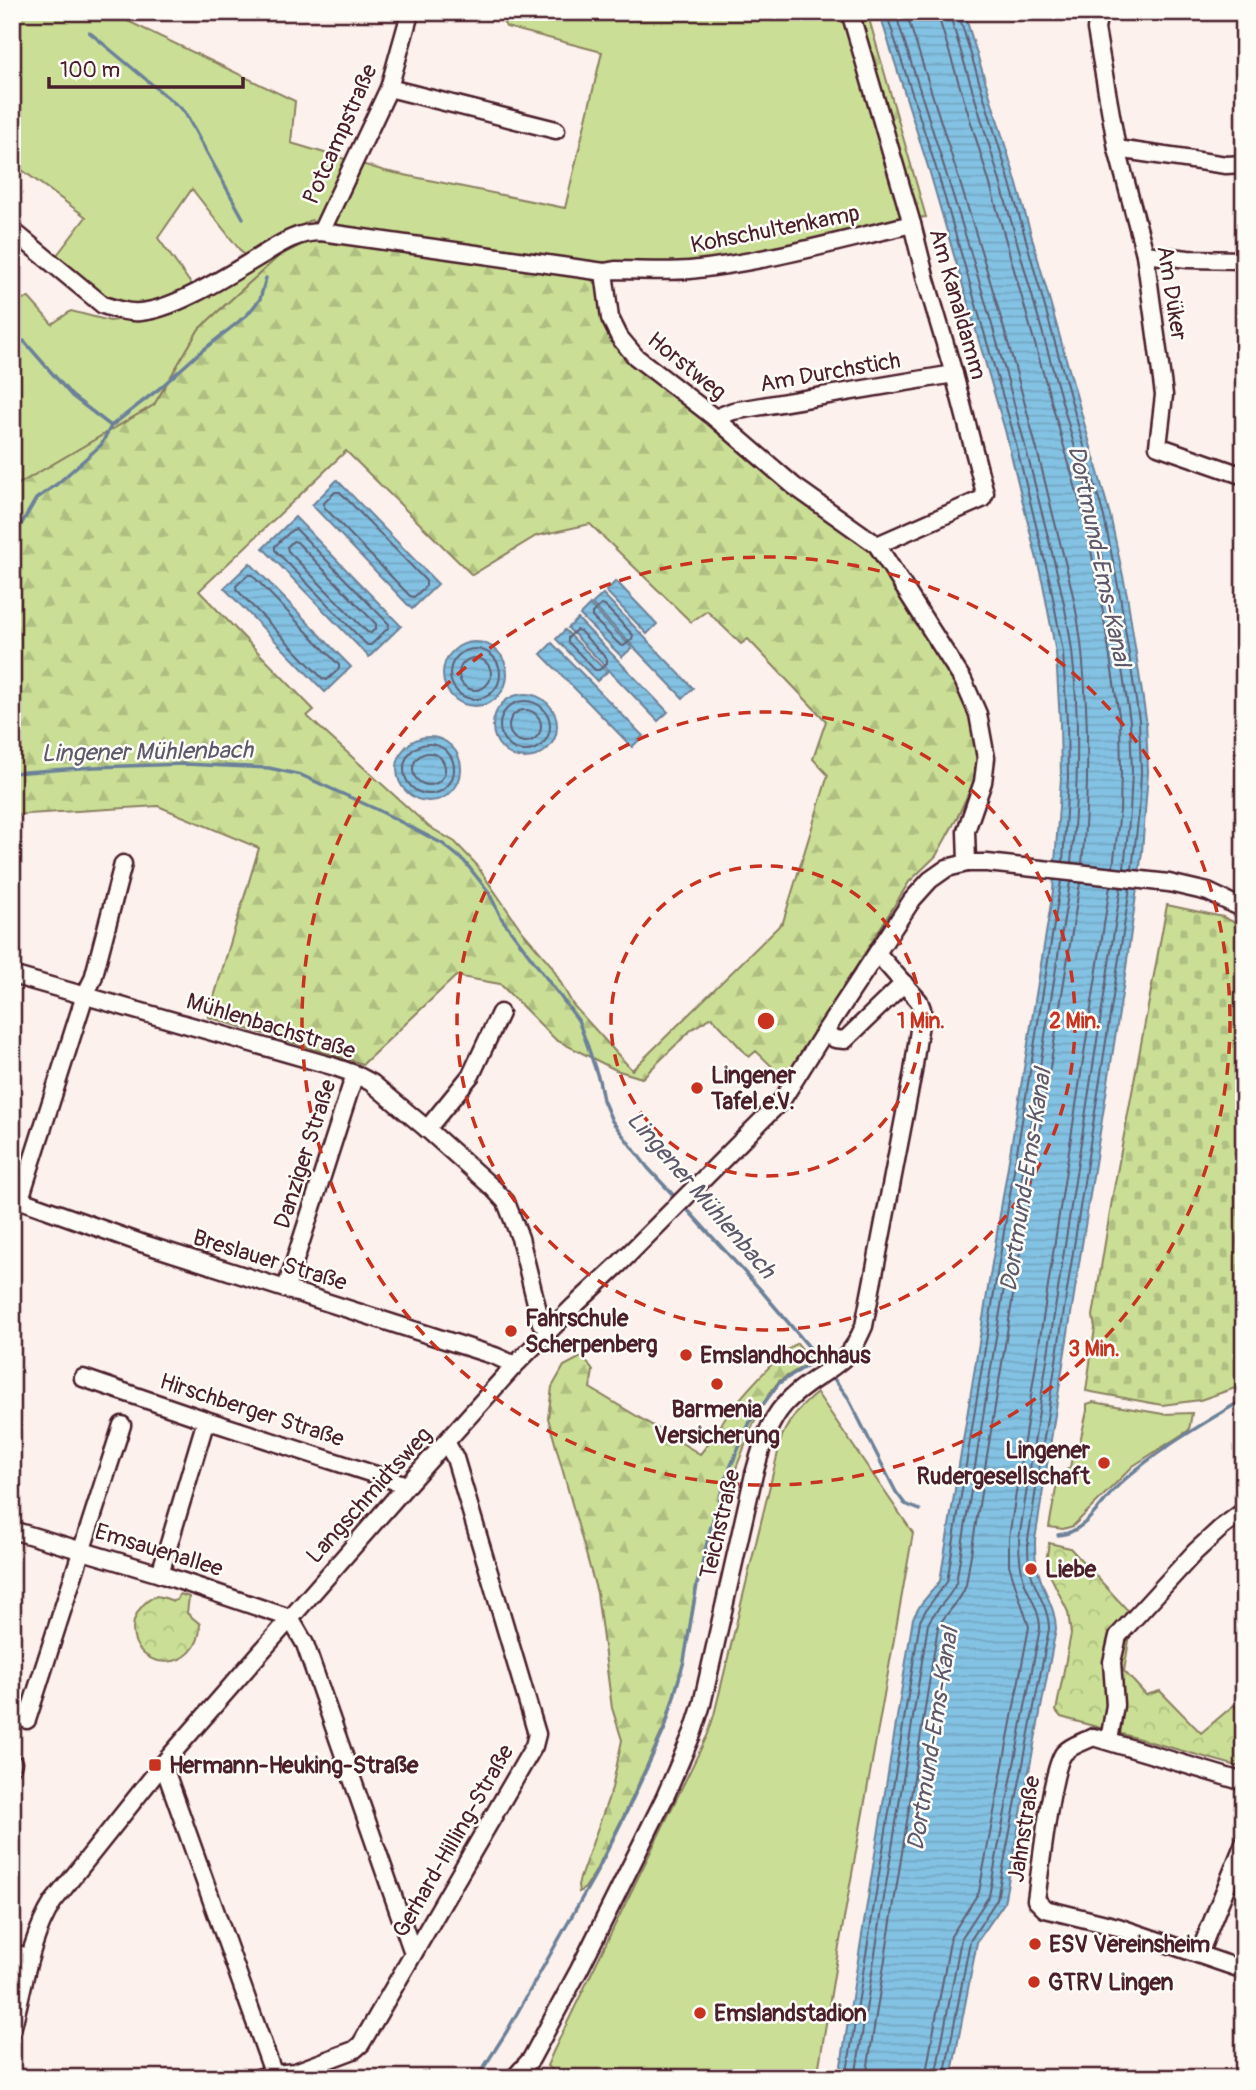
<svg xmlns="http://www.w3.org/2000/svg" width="1256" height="2090" font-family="Pangolin,sans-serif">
	<defs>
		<pattern id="forest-firs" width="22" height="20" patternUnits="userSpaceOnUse" patternTransform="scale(1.75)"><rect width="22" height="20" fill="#cadf95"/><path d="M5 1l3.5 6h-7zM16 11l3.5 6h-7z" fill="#afbf81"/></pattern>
		<pattern id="cemetery-stones" width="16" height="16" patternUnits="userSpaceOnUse" patternTransform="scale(1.75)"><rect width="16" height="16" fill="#cadf95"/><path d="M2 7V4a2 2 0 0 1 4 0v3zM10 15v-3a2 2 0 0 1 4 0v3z" fill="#afbf81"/></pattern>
		<pattern id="park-crowns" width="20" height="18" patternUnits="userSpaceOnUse" patternTransform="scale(1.75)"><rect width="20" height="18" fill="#cadf95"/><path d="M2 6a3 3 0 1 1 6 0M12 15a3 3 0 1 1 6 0" fill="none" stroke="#afbf81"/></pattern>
		<pattern id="water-rules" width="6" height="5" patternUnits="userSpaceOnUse" patternTransform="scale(1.75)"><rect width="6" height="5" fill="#83c2e3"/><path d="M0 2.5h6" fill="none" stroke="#73a6c3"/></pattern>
	</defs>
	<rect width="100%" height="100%" fill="#fcf1ec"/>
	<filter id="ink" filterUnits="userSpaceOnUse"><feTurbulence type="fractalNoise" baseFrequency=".0143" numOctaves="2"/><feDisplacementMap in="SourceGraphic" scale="14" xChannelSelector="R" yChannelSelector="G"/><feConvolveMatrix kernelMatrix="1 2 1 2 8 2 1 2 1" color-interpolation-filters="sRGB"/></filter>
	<g filter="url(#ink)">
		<!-- green -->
		<g fill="#cadf95" stroke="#8a7f60" stroke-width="2" fill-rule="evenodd">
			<path d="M12,12H114L117,16L295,101L291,143L385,171L565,208L602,52L506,27L498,12H846L907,215L901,222L690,266H604L324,230L311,220L248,257L279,256L199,329L154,405L12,488V300L29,298L52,324L71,311L110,321L135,317L136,304L106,296L57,255L86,217L15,165L12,167ZM192,189L246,258L194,288L158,238Z"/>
			<path d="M817,1393L913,1533L835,1969L817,2078H557V2074L547,2066L553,2052L708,1734L714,1715L782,1436C791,1417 801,1406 817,1393Z"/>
			<polygon points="1093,1402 1163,1414 1192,1413 1189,1430 1133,1466 1073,1526 1063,1529 1049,1527 1058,1478 1070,1467 1072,1458 1079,1446 1087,1411 1087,1404"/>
		</g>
		<!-- forest -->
		<g fill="url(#forest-firs)" stroke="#8a7f60" stroke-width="2" fill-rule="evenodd">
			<polygon points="854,12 867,12 926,217 916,218"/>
			<path d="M314,238L587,276L597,285L609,332L885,553L962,679L982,740L975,779L957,818L936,856L909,882L786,1080L756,1051L749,1057L712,1017L692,1029L642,1078L616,1070L556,1040L500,984L456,976L363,1064L208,1017L259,848L158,806L12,815V488L154,405L199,329L279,256ZM346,451L472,575L536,536L590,524L691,622L707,611L741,644L748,639L826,721L813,759L828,775L783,922L632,1070L573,1005L551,965L522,931L475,863L455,842L428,826L307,716L314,710L199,591Z"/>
			<path d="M797,1343L812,1361L779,1381L769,1394L753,1425L735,1471L696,1585L684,1661L664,1727L627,1809L594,1874L585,1888L579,1892L578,1885L580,1878L612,1788L622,1740L612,1708L597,1593L548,1418L552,1387L564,1366L583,1356L593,1371L590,1388L700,1454C710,1443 717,1430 725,1418C740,1397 776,1357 797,1343Z"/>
		</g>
		<!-- cemetery -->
		<polygon fill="url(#cemetery-stones)" stroke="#8a7f60" stroke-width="2" points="1167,905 1223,917 1244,927 1244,1385 1200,1400 1162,1405 1086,1391 1095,1328 1093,1316 1113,1194"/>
		<!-- park -->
		<g fill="url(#park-crowns)" stroke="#8a7f60" stroke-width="2">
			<polygon points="1049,1543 1070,1548 1133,1616 1124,1671 1146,1695 1160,1691 1201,1733 1234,1705 1244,1716 1244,1768 1061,1717 1056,1711 1071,1634 1068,1612 1050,1575 1046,1562"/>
			<path d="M180,1594L189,1597L187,1613L200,1624C201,1674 133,1673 133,1629C133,1619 137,1611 144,1604C157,1592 159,1596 173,1601L177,1600Z"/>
		</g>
		<!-- water -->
		<g fill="url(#water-rules)" stroke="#6c8199" stroke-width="2">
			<path d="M879,12H964L1014,174L1110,515L1127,595L1146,719L1148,772L1142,852L1125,975L1035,1540C1035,1552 1035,1563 1039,1574C1044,1593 1056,1609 1056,1629L1004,1903L977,1942L951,2078H839L913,1618L921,1604L940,1581L1053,891L1061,778L1060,723L1056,653L1043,584L1005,430L930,173Z"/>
			<polygon points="337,480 438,584 412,609 312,505"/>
			<polygon points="295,517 401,626 369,657 263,548"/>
			<polygon points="250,563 351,667 325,692 224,588"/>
			<polygon points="616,581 657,624 647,634 606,591"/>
			<polygon points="603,594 693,688 683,698 592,604"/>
			<polygon points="590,605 632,648 622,657 580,615"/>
			<polygon points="578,619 668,712 658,721 568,628"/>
			<polygon points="565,630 607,672 597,681 556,639"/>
			<circle cx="475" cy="674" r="32"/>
			<polygon points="552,643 643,736 632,747 541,654"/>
			<circle cx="525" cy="726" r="32"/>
			<circle cx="429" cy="769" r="32"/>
		</g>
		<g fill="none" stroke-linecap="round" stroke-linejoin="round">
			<!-- shore -->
			<g stroke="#616075" stroke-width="2">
				<polyline points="886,12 937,171 1012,428 1050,582 1063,652 1067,722 1068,778 1063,862"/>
				<path d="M895,12C945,169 996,326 1035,485C1048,540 1065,595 1072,651C1080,720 1078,793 1071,863"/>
				<path d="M906,12C956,169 1007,326 1046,486C1058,539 1077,597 1082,652C1089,722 1089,793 1082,864"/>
				<polyline points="939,12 940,22 989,181 1085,521 1101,600 1120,722 1121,771 1120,811 1113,867"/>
				<polyline points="949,12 999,178 1095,519 1111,598 1130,721 1132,771 1130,812 1124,868"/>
				<polyline points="958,12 1008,176 1104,517 1120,596 1139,720 1141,772 1139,812 1132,869"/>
				<polygon points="335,492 340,492 426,581 426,586 414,597 410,596 324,507 324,503"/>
				<polygon points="296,529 389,624 388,628 371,645 367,645 275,550 275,546 292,530"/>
				<polygon points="293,541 297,542 376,624 376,628 371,633 367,632 288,551 287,547"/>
				<polygon points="248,575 252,575 339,665 339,669 327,680 323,679 237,590 236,586"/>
				<polygon points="601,605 605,606 633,635 632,639 624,646 620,645 592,617 592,613"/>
				<polygon points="576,630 580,631 607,659 607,663 599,670 595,670 568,642 568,638"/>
				<circle cx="475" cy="674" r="25"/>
				<circle cx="475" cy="674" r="16"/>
				<circle cx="525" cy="726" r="25"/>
				<circle cx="525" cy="726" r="16"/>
				<circle cx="429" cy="769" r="25"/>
				<circle cx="429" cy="769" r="16"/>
				<polyline points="846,2078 920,1621 927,1608 947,1582 1061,881"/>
				<path d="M855,2078L928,1624C935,1609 950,1599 956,1583L1070,882"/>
				<path d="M866,2078L938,1627C946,1612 961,1602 966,1585L1080,883"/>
				<polyline points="925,2078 951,1936 979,1892 1029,1627 1009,1565 1009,1538 1110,886"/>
				<path d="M935,2078L961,1939L989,1896L1040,1628C1040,1613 1031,1598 1025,1584C1020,1569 1019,1555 1019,1539L1121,887"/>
				<path d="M944,2078L970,1941L997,1899L1049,1629C1049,1611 1039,1596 1033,1580C1028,1566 1028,1554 1028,1540L1130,888"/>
			</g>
			<!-- stream -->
			<g stroke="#6c8199" stroke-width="3.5">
				<polyline points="89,32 184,111 243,218"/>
				<polyline points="12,323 15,326"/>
				<polyline points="24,341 72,396 111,426"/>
				<polyline points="12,540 36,499 57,484 101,445 111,426 160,388 198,354 247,315 260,299 266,278"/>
				<polyline points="12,773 94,767 185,764 269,768 301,775 378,810 443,844 464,861 488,891 502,919 578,1020 588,1047 599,1080 603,1100 612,1121 648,1168 676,1198"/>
				<polyline points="684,1206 759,1288 825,1366"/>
				<polyline points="831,1375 847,1396 896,1492 905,1504 920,1510"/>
				<path d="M1058,1535C1086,1534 1103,1498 1123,1481C1158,1449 1203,1424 1244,1399"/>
				<polyline points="477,2078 507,2031 595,1875 628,1809 665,1728 684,1661 697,1585 711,1526 729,1470 750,1422 779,1383 819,1358"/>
			</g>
			<defs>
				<g id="minor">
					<polyline points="850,12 912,224 926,280 954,374 985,493 982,499 877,545"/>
					<polyline points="1099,12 1096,29 1117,149 1226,165 1244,164"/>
					<polyline points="389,88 556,130"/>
					<polyline points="1117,149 1145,254 1164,395 1158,446 1244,476"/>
					<path d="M12,230L103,305C115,309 127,313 140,312C175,310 231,273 262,255C281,243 298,232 321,232L604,272L615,270C639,270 666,272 690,270C766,262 839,241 912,224"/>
					<polyline points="321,232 389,88 409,17 409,12"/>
					<polyline points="1145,254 1188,259 1244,260"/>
					<polyline points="604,272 610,318 620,338 636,357 715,418 794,486 877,545 963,680 978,714 986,758 983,782 966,831 967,863"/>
					<polyline points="715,418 733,411 954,374"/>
					<polyline points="12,975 332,1066 355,1074 372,1083 427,1129 493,1188 506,1202 520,1238 541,1323 550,1330"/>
					<polyline points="824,1033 835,1039 845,1040 904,983"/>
					<polyline points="427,1129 471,1075 500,1013"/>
					<polyline points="12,1197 141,1243 495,1356 515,1365"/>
					<polyline points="20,1199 85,995 93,979 123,864"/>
					<polyline points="286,1288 355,1074"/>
					<polyline points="83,1378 206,1420 407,1485"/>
					<polyline points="12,1530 160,1574 290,1618"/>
					<polyline points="160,1574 206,1420"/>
					<polyline points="290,1618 305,1644 413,1953"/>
					<polyline points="27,1720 122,1425"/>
					<polyline points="1109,1741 1115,1705 1112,1662 1118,1636 1195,1552 1221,1528 1244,1511"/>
					<polyline points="163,1764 275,2078"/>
					<polyline points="12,1766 13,1763"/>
					<path d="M1244,1782L1093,1737C1084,1742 1071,1745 1064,1753C1051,1768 1040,1874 1036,1900L1045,1909L1118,1927L1244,1970"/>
					<polyline points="12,1953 30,1957"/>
					<polyline points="1199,1954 1244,1843"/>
					<path d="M12,2030C24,1986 29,1940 53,1902L163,1764L407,1485L515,1365L574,1306L618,1265L782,1100L824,1033L912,900L930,880L947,868L967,863H987L1169,883L1208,892L1244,909"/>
					<polyline points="258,2078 274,2074 295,2072 354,2050 361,2044 534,1746 537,1734 455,1458 446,1442"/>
					<path d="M514,2078L531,2059L579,1970L665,1797L693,1732L702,1704L754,1474C761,1450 767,1424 784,1405C801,1385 825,1375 844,1358C854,1349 859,1337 864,1326L913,1072L922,1009L919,1001L877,953"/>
				</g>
			</defs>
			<!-- minor casing -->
			<use href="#minor" stroke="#4a1f2b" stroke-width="21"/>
			<!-- minor -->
			<use href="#minor" stroke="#fdfcf7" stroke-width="16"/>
		</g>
	</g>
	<!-- distance rings -->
	<g fill="none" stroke="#c8321e" stroke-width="3.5" stroke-dasharray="12 9">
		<circle cx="766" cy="1021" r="155"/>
		<circle cx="766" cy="1021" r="309"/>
		<circle cx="766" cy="1021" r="464"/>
	</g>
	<!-- markers -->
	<g fill="#c8321e" stroke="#fdfcf7" stroke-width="2.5">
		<circle cx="697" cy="1088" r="7"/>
		<circle cx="511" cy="1331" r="7"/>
		<circle cx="686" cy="1355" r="7"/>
		<circle cx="717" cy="1384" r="7"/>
		<circle cx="1104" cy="1463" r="7"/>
		<circle cx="1031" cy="1569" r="7"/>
		<rect x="148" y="1758" width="14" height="14" rx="3.5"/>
		<circle cx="1035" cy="1944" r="7"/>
		<circle cx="1034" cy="1982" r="7"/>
		<circle cx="700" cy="2013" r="7"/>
	</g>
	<g text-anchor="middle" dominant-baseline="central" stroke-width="5" stroke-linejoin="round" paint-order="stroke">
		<!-- street labels -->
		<g font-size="23" fill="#4a1f2b" stroke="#fdfcf7">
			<text transform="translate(340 134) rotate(-66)">Potcampstraße</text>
			<text transform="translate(775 229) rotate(-11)">Kohschultenkamp</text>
			<text transform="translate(1172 293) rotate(81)">Am Düker</text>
			<text transform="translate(958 304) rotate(74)">Am Kanaldamm</text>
			<text transform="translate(687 366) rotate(39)">Horstweg</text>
			<text transform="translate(830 372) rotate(-10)">Am Durchstich</text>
			<text transform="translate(271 1026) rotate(17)">Mühlenbachstraße</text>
			<text transform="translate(305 1154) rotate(-72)">Danziger Straße</text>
			<text transform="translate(270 1260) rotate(17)">Breslauer Straße</text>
			<text transform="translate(252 1410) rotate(18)">Hirschberger Straße</text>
			<text transform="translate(369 1495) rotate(-48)">Langschmidtsweg</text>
			<text transform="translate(720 1524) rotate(-77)">Teichstraße</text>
			<text transform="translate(159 1550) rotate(17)">Emsauenallee</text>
			<text transform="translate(1024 1829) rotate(-81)">Jahnstraße</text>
			<text transform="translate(453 1841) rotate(-60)">Gerhard-Hilling-Straße</text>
		</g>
		<!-- poi labels -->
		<g font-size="23" font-weight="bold" fill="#4a1f2b" stroke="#fdfcf7" text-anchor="start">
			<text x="711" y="1075">Lingener<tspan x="711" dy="26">Tafel e.V.</tspan></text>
			<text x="525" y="1318">Fahrschule<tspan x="525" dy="26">Scherpenberg</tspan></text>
			<text x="700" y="1355">Emslandhochhaus</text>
			<text x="717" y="1409" text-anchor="middle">Barmenia<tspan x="717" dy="26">Versicherung</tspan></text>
			<text x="1090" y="1450" text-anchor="end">Lingener<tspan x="1090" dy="26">Rudergesellschaft</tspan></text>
			<text x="1045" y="1569">Liebe</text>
			<text x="169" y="1765">Hermann-Heuking-Straße</text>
			<text x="1049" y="1944">ESV Vereinsheim</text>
			<text x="1048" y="1982">GTRV Lingen</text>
			<text x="714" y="2013">Emslandstadion</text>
		</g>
		<!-- water labels -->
		<g font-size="24" font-style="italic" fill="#5e586b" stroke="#fdfcf7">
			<text transform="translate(1099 556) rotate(78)">Dortmund-Ems-Kanal</text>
			<text transform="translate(147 752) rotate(-1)">Lingener Mühlenbach</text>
			<text transform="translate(1026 1180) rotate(-81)">Dortmund-Ems-Kanal</text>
			<text transform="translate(701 1195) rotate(49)">Lingener Mühlenbach</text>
			<text transform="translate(933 1739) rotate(-81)">Dortmund-Ems-Kanal</text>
		</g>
	</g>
	<circle cx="766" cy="1021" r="10" fill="#c8321e" stroke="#fdfcf7" stroke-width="3.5"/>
	<g font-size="21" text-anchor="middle" font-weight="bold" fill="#c8321e" stroke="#fdfcf7" stroke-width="5" stroke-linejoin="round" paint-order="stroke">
		<text x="921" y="1028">1 Min.</text>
		<text x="1075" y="1028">2 Min.</text>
		<text x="1094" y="1356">3 Min.</text>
	</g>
	<!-- margin -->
	<rect width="1256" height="2090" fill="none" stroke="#fdfcf7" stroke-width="42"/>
	<rect x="21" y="21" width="1214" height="2048" fill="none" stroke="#4a1f2b" stroke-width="2.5" filter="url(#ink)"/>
	<!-- scale -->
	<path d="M49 77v10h194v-10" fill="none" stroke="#4a1f2b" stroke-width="3.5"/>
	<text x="60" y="77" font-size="21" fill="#4a1f2b" stroke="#fdfcf7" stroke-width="5" paint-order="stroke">100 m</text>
</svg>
